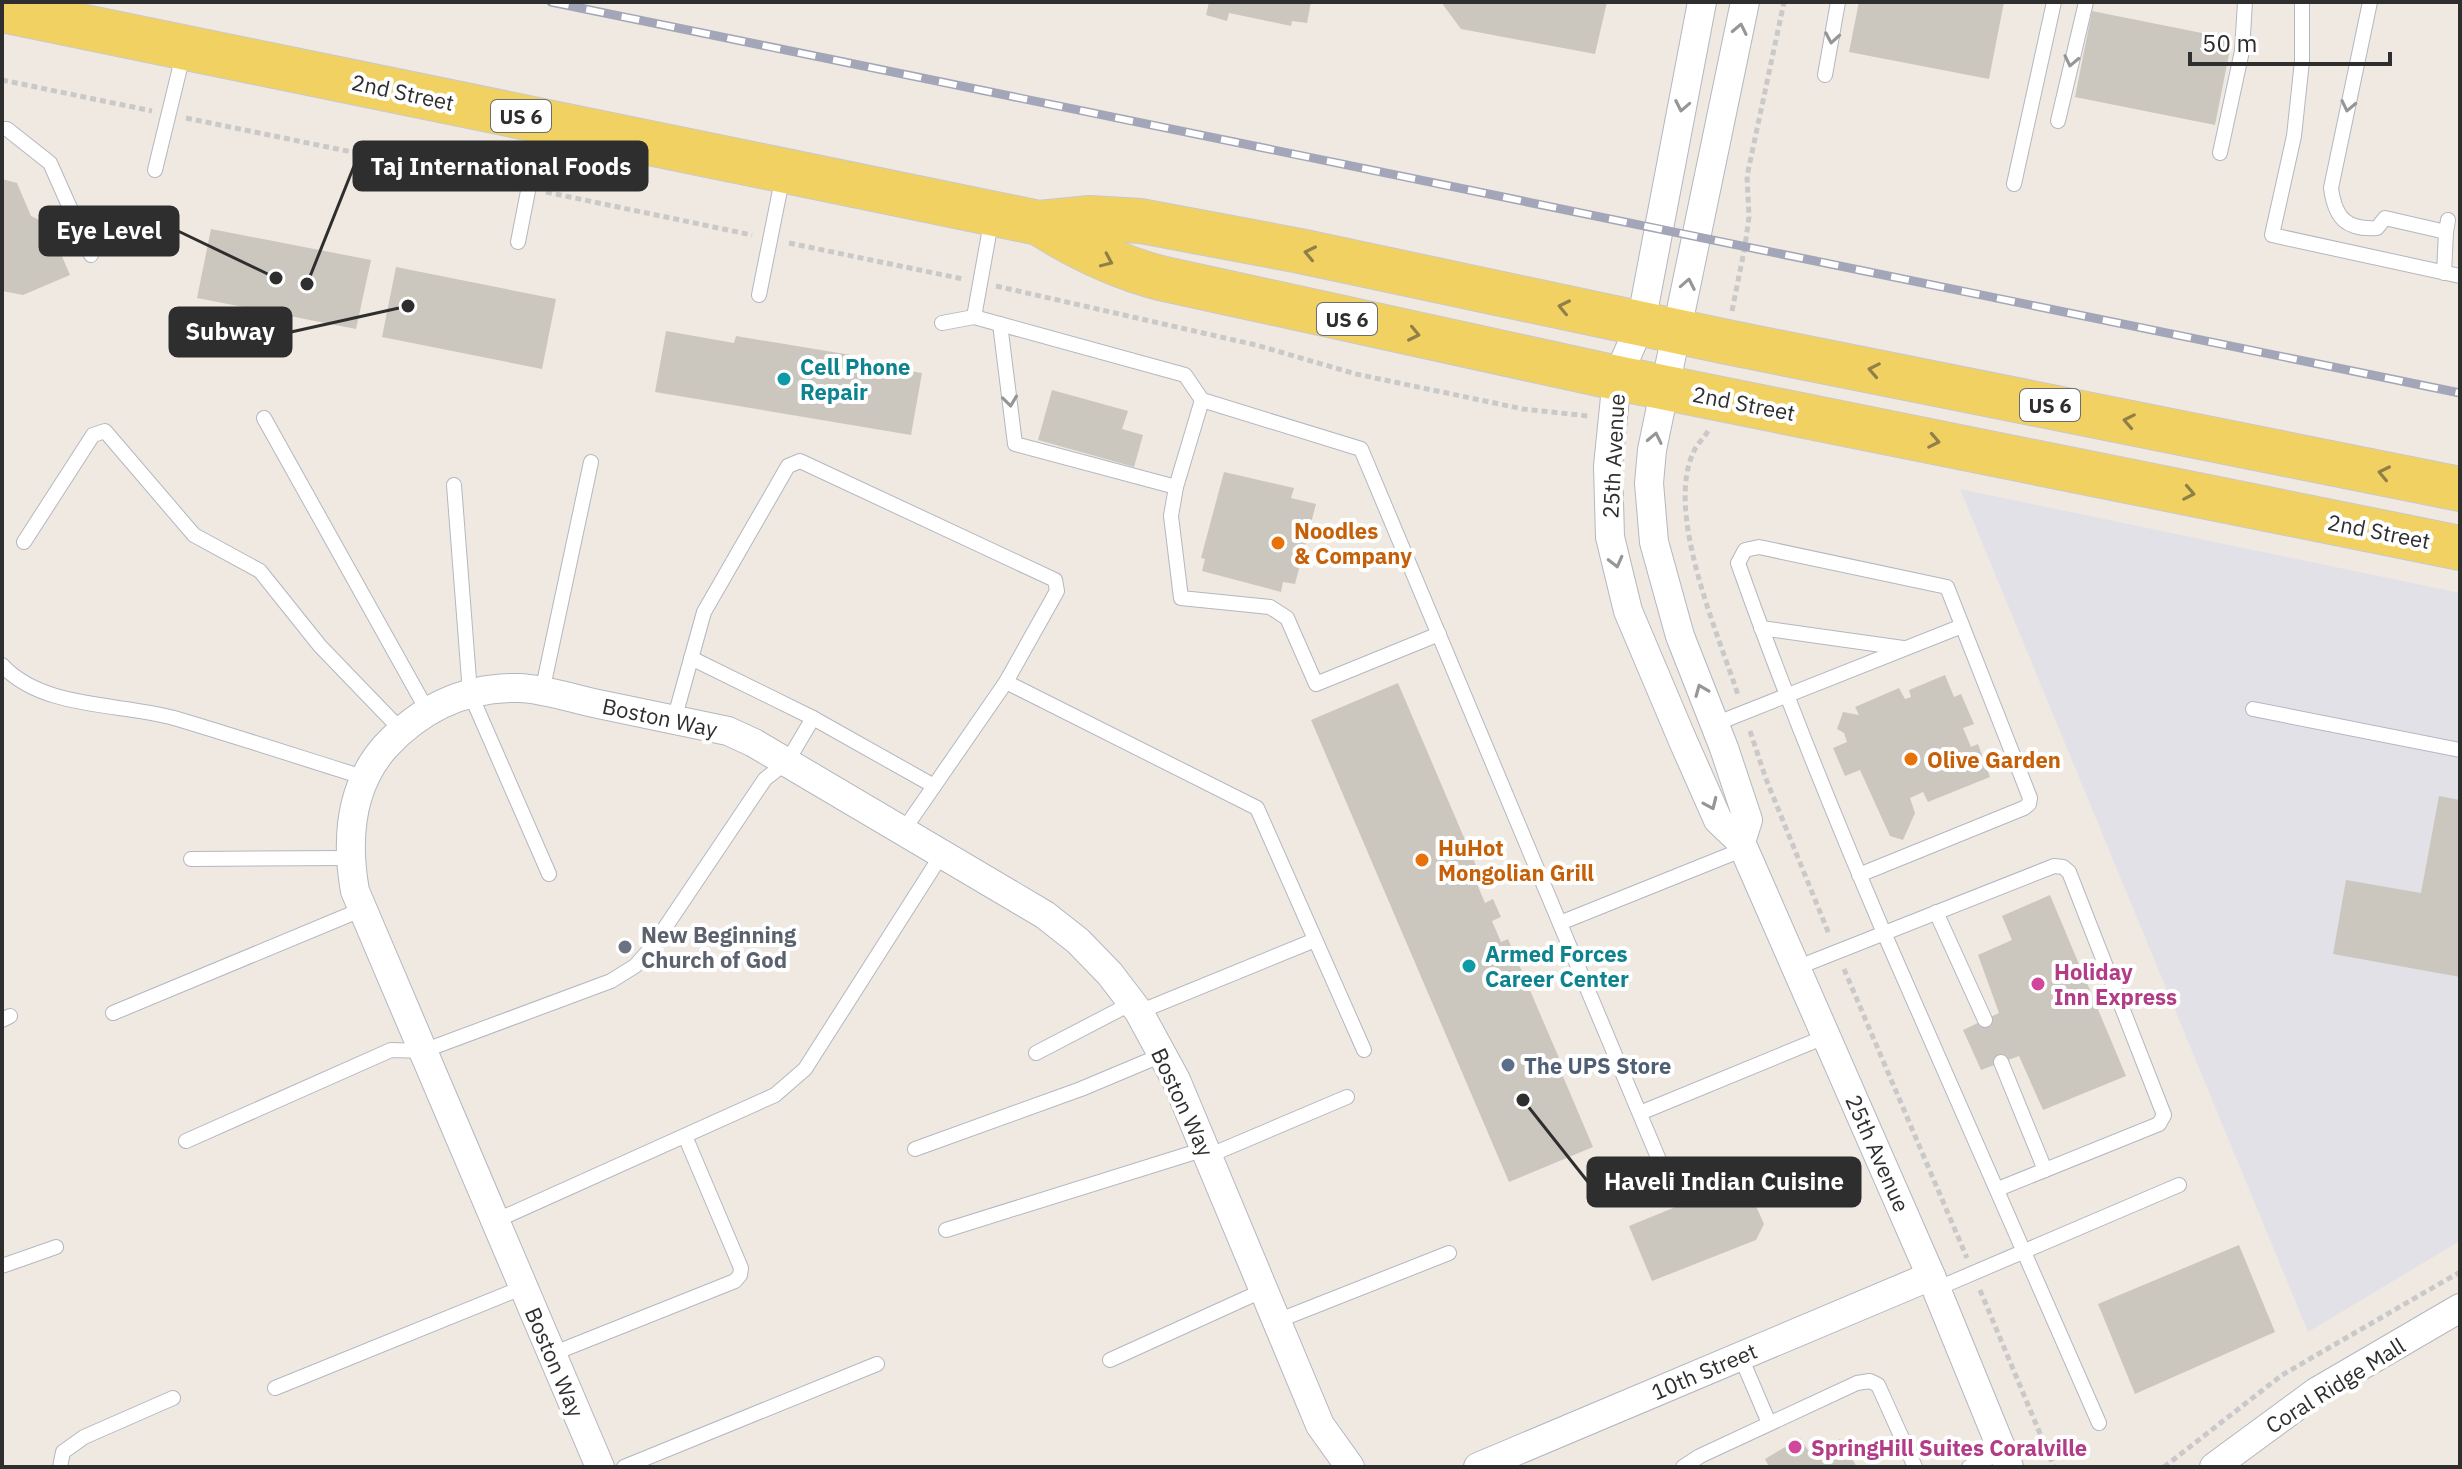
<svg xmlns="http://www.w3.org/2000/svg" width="2462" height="1469" font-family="'IBM Plex Sans',sans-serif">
	<rect width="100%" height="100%" fill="#efe9e1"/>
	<!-- industrial -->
	<polygon fill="#e3e1e8" points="1960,489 2460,593 2460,1241 2308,1332"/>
	<!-- building -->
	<g fill="#cbc7bf">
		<polygon points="1209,2 1311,2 1307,23 1292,21 1291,26 1229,13 1227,21 1206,15"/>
		<polygon points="1441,2 1607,2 1595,54 1461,29"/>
		<polygon points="1859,2 2004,2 1989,79 1849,52"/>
		<polygon points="2092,11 2232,39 2215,125 2075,97"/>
		<polygon points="2,179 17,183 31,216 48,224 70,275 23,295 2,291"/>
		<polygon points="211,229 371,260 356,329 197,298"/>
		<polygon points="396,267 556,299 542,369 382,337"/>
		<polygon points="666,331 734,343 736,336 851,355 850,361 922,373 911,435 655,392"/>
		<polygon points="1052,390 1128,411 1122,429 1143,435 1134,467 1038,440"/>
		<polygon points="1224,472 1294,488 1291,498 1316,504 1295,584 1283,582 1281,592 1202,571 1205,559 1201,558"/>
		<polygon points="1945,675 1954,697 1961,694 1974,724 1963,728 1971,747 1978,744 1990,777 1928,802 1923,792 1910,798 1915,813 1903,840 1890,836 1860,770 1845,776 1833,748 1847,742 1844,733 1837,729 1843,712 1859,715 1855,707 1899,688 1905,699 1911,697 1909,690"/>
		<polygon points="1398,683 1483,882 1477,884 1485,903 1493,899 1501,917 1492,921 1501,942 1508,939 1559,1058 1556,1060 1593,1147 1509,1182 1311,720"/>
		<polygon points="2439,796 2460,800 2460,977 2333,954 2346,880 2421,893"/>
		<polygon points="2050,895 2126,1076 2043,1110 2019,1056 1981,1070 1963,1030 1999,1013 1978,955 2012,940 2002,916"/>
		<polygon points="1744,1179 1764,1224 1756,1240 1652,1281 1629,1226"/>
		<polygon points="2239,1245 2275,1332 2135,1394 2098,1304"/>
		<polygon points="1800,1438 1812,1456 1840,1439 1857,1467 1769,1467 1765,1459"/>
	</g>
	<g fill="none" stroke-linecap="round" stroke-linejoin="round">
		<defs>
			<g id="service">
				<polyline points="2302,2 2302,61 2294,136 2272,235 2460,276"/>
				<path d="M2370,2L2331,188C2335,218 2346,230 2377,228L2385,218L2446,232L2448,220"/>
				<polyline points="1825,75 1838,2"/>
				<polyline points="2058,121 2086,2"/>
				<polyline points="2,129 7,129 50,163 91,255"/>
				<polyline points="2220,153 2242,51 2245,2"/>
				<polyline points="155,170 184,51"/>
				<polyline points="2014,184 2054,2"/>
				<polyline points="518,242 541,125"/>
				<polyline points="2444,273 2446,232"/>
				<polyline points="759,295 783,175"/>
				<polyline points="974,317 992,217"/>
				<polyline points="942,323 974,317 1185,375 1202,400 1361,449 1662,1167"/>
				<polyline points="1000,324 1015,444 1176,487"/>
				<polyline points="1202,400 1176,487 1171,516 1181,598 1270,607 1287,618 1316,684 1439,634"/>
				<polyline points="264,418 427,710"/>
				<polyline points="454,485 470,693 549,874"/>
				<polyline points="24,542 93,435 105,431 194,535 260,571 320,646 401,730"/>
				<polyline points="1761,628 1903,648"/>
				<polyline points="691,658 813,718 934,786"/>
				<path d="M2,665C42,709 120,703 174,718C238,737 302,758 366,778"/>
				<polyline points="1006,682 1257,808 1364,1050"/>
				<polyline points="542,692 591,462"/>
				<polyline points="2253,709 2460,750"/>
				<polyline points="674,720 704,612 788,466 800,461 1055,580 1057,591 1006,682 903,831"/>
				<polyline points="1715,724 1962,626"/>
				<polyline points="191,859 349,858"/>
				<path d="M1859,875L2024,808L2029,804L2030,798L1947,587L1759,547L1745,550L1738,563C1782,688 1832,811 1884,933L2099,1423"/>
				<polyline points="1936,912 1985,1020"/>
				<polyline points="1560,923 1744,849"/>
				<polyline points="1796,968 2054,866 2063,867 2069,872 2164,1115 2159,1124 1998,1189"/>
				<polyline points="1139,1012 1315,940"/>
				<polyline points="113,1013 363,909"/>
				<polyline points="2,1020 10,1016"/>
				<polyline points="1036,1053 1132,1003"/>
				<polyline points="2001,1062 2045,1170"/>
				<polyline points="1640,1113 1827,1036"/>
				<polyline points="186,1141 391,1050 423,1051 611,981 635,966 652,947 765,779 787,762 813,718"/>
				<polyline points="915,1149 1081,1089 1162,1055"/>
				<polyline points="1208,1156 1347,1097"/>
				<polyline points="495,1221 775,1095 805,1069 942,854"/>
				<polyline points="946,1230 1205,1149"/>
				<polyline points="2,1266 56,1247"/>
				<polyline points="1936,1289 2179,1185"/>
				<polyline points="1277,1321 1449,1253"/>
				<polyline points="552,1354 735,1281 740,1275 741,1268 685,1136"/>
				<polyline points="1740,1355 1769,1423"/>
				<polyline points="1110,1360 1264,1290"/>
				<polyline points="275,1388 524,1287"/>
				<polyline points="60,1467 63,1452 84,1437 173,1398"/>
				<polyline points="624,1467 877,1364"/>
				<polyline points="1683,1467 1700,1456 1857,1383 1870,1381 1878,1385 1915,1467"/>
				<polyline points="1969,1467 2003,1452"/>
			</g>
			<g id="minor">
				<polyline points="1702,2 1641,323 1617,378 1608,466 1610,537 1628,611 1683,741 1718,820 1741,842 1744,849 1931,1276 2009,1467"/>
				<polyline points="1741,842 1748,820 1724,748 1680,636 1654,542 1649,483 1652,450 1745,2"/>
				<path d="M600,1467L355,891C346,840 350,787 385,747C421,708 466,687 519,688C547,689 576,700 603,705C645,714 686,722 728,731L754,743L1045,915L1078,941L1110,974L1139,1012L1176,1080L1320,1425L1350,1467"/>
				<polyline points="1478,1467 1931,1276"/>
				<polyline points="2214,1467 2316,1392 2460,1308"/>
			</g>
			<g id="primary">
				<polyline points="2,10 1039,223 1090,218 1141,221 1300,251 1727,342 2460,489"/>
				<path d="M1039,223C1078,248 1115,266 1160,278L1617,378L2460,548"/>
			</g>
		</defs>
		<!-- service casing -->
		<use href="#service" stroke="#b4b7c1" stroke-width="16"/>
		<!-- minor casing -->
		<use href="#minor" stroke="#b4b7c1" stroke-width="30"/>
		<!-- primary casing -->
		<use href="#primary" stroke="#c9c9c9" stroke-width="46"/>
		<!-- path -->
		<g stroke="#c9c9c9" stroke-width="5" stroke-dasharray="6 4" stroke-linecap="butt">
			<polyline points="2,80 152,111"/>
			<polyline points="186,118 513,185"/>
			<polyline points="546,192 752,235"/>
			<polyline points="789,243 963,279"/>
			<polyline points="996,286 1256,345 1356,374 1523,409 1588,416"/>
			<polyline points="1732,311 1745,246 1749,217 1747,176 1784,2"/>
			<path d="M1708,431C1704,438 1697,444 1694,451C1664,512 1718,633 1738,695"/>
			<polyline points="1750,731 1766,779 1829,934"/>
			<polyline points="1844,969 1967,1258"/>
			<polyline points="1980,1290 2054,1467"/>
			<polyline points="2164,1467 2282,1375 2460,1272"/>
		</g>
		<!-- service -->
		<use href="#service" stroke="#fff" stroke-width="14"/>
		<!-- minor -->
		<use href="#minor" stroke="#fff" stroke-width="28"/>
		<!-- primary -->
		<use href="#primary" stroke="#f2d163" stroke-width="44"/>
		<defs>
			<polyline id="rail" points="551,2 2460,393"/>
		</defs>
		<!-- rail casing -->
		<use href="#rail" stroke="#a3a6b8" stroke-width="9"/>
		<!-- rail -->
		<use href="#rail" stroke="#fff" stroke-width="6" stroke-dasharray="18" stroke-linecap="butt"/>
	</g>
	<!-- one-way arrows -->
	<defs><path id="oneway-chevron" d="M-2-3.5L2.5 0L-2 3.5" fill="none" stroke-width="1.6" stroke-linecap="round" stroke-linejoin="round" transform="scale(2)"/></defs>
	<g stroke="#969696">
		<use href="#oneway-chevron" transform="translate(1740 29) rotate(-78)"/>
		<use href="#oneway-chevron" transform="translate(1832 38) rotate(100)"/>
		<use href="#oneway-chevron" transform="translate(2071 61) rotate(102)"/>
		<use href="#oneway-chevron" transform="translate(1682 106) rotate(101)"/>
		<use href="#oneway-chevron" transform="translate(2348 106) rotate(102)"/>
		<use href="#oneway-chevron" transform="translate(1688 284) rotate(-79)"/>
		<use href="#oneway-chevron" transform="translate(1010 401) rotate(83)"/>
		<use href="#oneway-chevron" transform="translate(1655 438) rotate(-78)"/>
		<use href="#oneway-chevron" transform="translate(1616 562) rotate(76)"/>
		<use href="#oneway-chevron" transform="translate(1701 690) rotate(-112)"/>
		<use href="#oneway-chevron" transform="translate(1711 804) rotate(66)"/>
	</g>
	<g stroke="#908048">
		<use href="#oneway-chevron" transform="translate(1310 253) rotate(-168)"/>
		<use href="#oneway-chevron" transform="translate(1107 261) rotate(24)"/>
		<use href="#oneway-chevron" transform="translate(1564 307) rotate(-168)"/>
		<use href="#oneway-chevron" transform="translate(1414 334) rotate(12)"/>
		<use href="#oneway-chevron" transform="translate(1874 370) rotate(-169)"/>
		<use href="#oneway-chevron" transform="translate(2129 421) rotate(-169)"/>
		<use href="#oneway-chevron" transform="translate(1934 441) rotate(11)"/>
		<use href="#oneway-chevron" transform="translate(2384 473) rotate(-168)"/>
		<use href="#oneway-chevron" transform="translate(2189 493) rotate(11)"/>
	</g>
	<!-- markers -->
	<g fill="#0f9aa8" stroke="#fff" stroke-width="3">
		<circle cx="784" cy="379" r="8"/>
		<circle cx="1469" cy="966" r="8"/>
	</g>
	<g fill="#e8710a" stroke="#fff" stroke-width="3">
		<circle cx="1278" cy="543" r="8"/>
		<circle cx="1911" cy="759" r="8"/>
		<circle cx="1422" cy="860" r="8"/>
	</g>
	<circle fill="#6b7280" stroke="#fff" stroke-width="3" cx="625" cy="947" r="8"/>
	<g fill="#d1479c" stroke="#fff" stroke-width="3">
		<circle cx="2038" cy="984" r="8"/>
		<circle cx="1795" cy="1447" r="8"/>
	</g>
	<circle fill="#5c6f8a" stroke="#fff" stroke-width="3" cx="1508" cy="1065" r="8"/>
	<g text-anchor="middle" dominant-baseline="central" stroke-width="8" stroke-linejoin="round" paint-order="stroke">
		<!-- shield labels -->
		<g fill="#fff" stroke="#6d6d6d" stroke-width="2">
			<rect x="491" y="100" width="60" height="32" rx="6"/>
			<rect x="1317" y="303" width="60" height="32" rx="6"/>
			<rect x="2020" y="389" width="60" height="32" rx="6"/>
		</g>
		<g font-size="20" font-weight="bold" fill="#2e2e2e">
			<text x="521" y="116">US 6</text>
			<text x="1347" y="319">US 6</text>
			<text x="2050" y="405">US 6</text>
		</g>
		<!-- street labels -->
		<g font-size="22" fill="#2e2e2e" stroke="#fff">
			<text transform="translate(403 92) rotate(12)">2nd Street</text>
			<text transform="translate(1744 403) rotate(11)">2nd Street</text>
			<text transform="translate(1613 456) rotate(-87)">25th Avenue</text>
			<text transform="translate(2379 531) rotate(11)">2nd Street</text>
			<text transform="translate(660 717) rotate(12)">Boston Way</text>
			<text transform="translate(1183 1102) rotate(65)">Boston Way</text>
			<text transform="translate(1878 1153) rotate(66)">25th Avenue</text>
			<text transform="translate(555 1362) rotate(67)">Boston Way</text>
			<text transform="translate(1704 1371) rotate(-23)">10th Street</text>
			<text transform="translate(2335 1385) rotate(-32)">Coral Ridge Mall</text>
		</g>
		<!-- culture labels -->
		<g font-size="22" font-weight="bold" fill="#0d838f" stroke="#fff" text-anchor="start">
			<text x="800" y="366">Cell Phone<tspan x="800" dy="25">Repair</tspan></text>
			<text x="1485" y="953">Armed Forces<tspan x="1485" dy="25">Career Center</tspan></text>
		</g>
		<!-- food labels -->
		<g font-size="22" font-weight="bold" fill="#c56008" stroke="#fff" text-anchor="start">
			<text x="1294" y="530">Noodles<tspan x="1294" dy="25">&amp; Company</tspan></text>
			<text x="1927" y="759">Olive Garden</text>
			<text x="1438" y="847">HuHot<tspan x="1438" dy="25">Mongolian Grill</tspan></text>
		</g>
		<!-- worship labels -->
		<g font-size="22" font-weight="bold" fill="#5b616d" stroke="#fff" text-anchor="start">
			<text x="641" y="934">New Beginning<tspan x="641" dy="25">Church of God</tspan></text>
		</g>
		<!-- hotel labels -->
		<g font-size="22" font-weight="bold" fill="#b23c85" stroke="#fff" text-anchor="start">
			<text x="2054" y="971">Holiday<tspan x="2054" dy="25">Inn Express</tspan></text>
			<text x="1811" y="1447">SpringHill Suites Coralville</text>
		</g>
		<!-- service labels -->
		<g font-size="22" font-weight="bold" fill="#4e5e75" stroke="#fff" text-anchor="start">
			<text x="1524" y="1065">The UPS Store</text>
		</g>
	</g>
	<!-- callouts -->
	<path fill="none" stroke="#2e2e2e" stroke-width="3" d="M307 284L354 166M276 278L178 231M408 306L291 332M1523 1100L1588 1182"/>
	<g fill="#2e2e2e" stroke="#fff" stroke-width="3">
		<circle cx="307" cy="284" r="8"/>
		<circle cx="276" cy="278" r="8"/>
		<circle cx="408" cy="306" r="8"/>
		<circle cx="1523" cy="1100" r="8"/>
	</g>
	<g fill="#2e2e2e" stroke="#2e2e2e" stroke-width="3">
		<rect x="354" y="142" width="293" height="48" rx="8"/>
		<rect x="40" y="207" width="138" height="48" rx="8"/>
		<rect x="170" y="308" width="121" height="48" rx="8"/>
		<rect x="1588" y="1158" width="272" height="48" rx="8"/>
	</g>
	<g font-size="24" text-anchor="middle" font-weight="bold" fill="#fff">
		<text x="501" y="175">Taj International Foods</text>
		<text x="109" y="239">Eye Level</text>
		<text x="230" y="340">Subway</text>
		<text x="1724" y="1190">Haveli Indian Cuisine</text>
	</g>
	<!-- border -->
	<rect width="2462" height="1469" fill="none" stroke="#2e2e2e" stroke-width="8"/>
	<!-- scale -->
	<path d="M2190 52v12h200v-12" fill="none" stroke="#2e2e2e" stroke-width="4"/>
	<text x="2202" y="52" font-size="24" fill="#2e2e2e" stroke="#ffffff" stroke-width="6" paint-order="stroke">50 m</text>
</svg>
